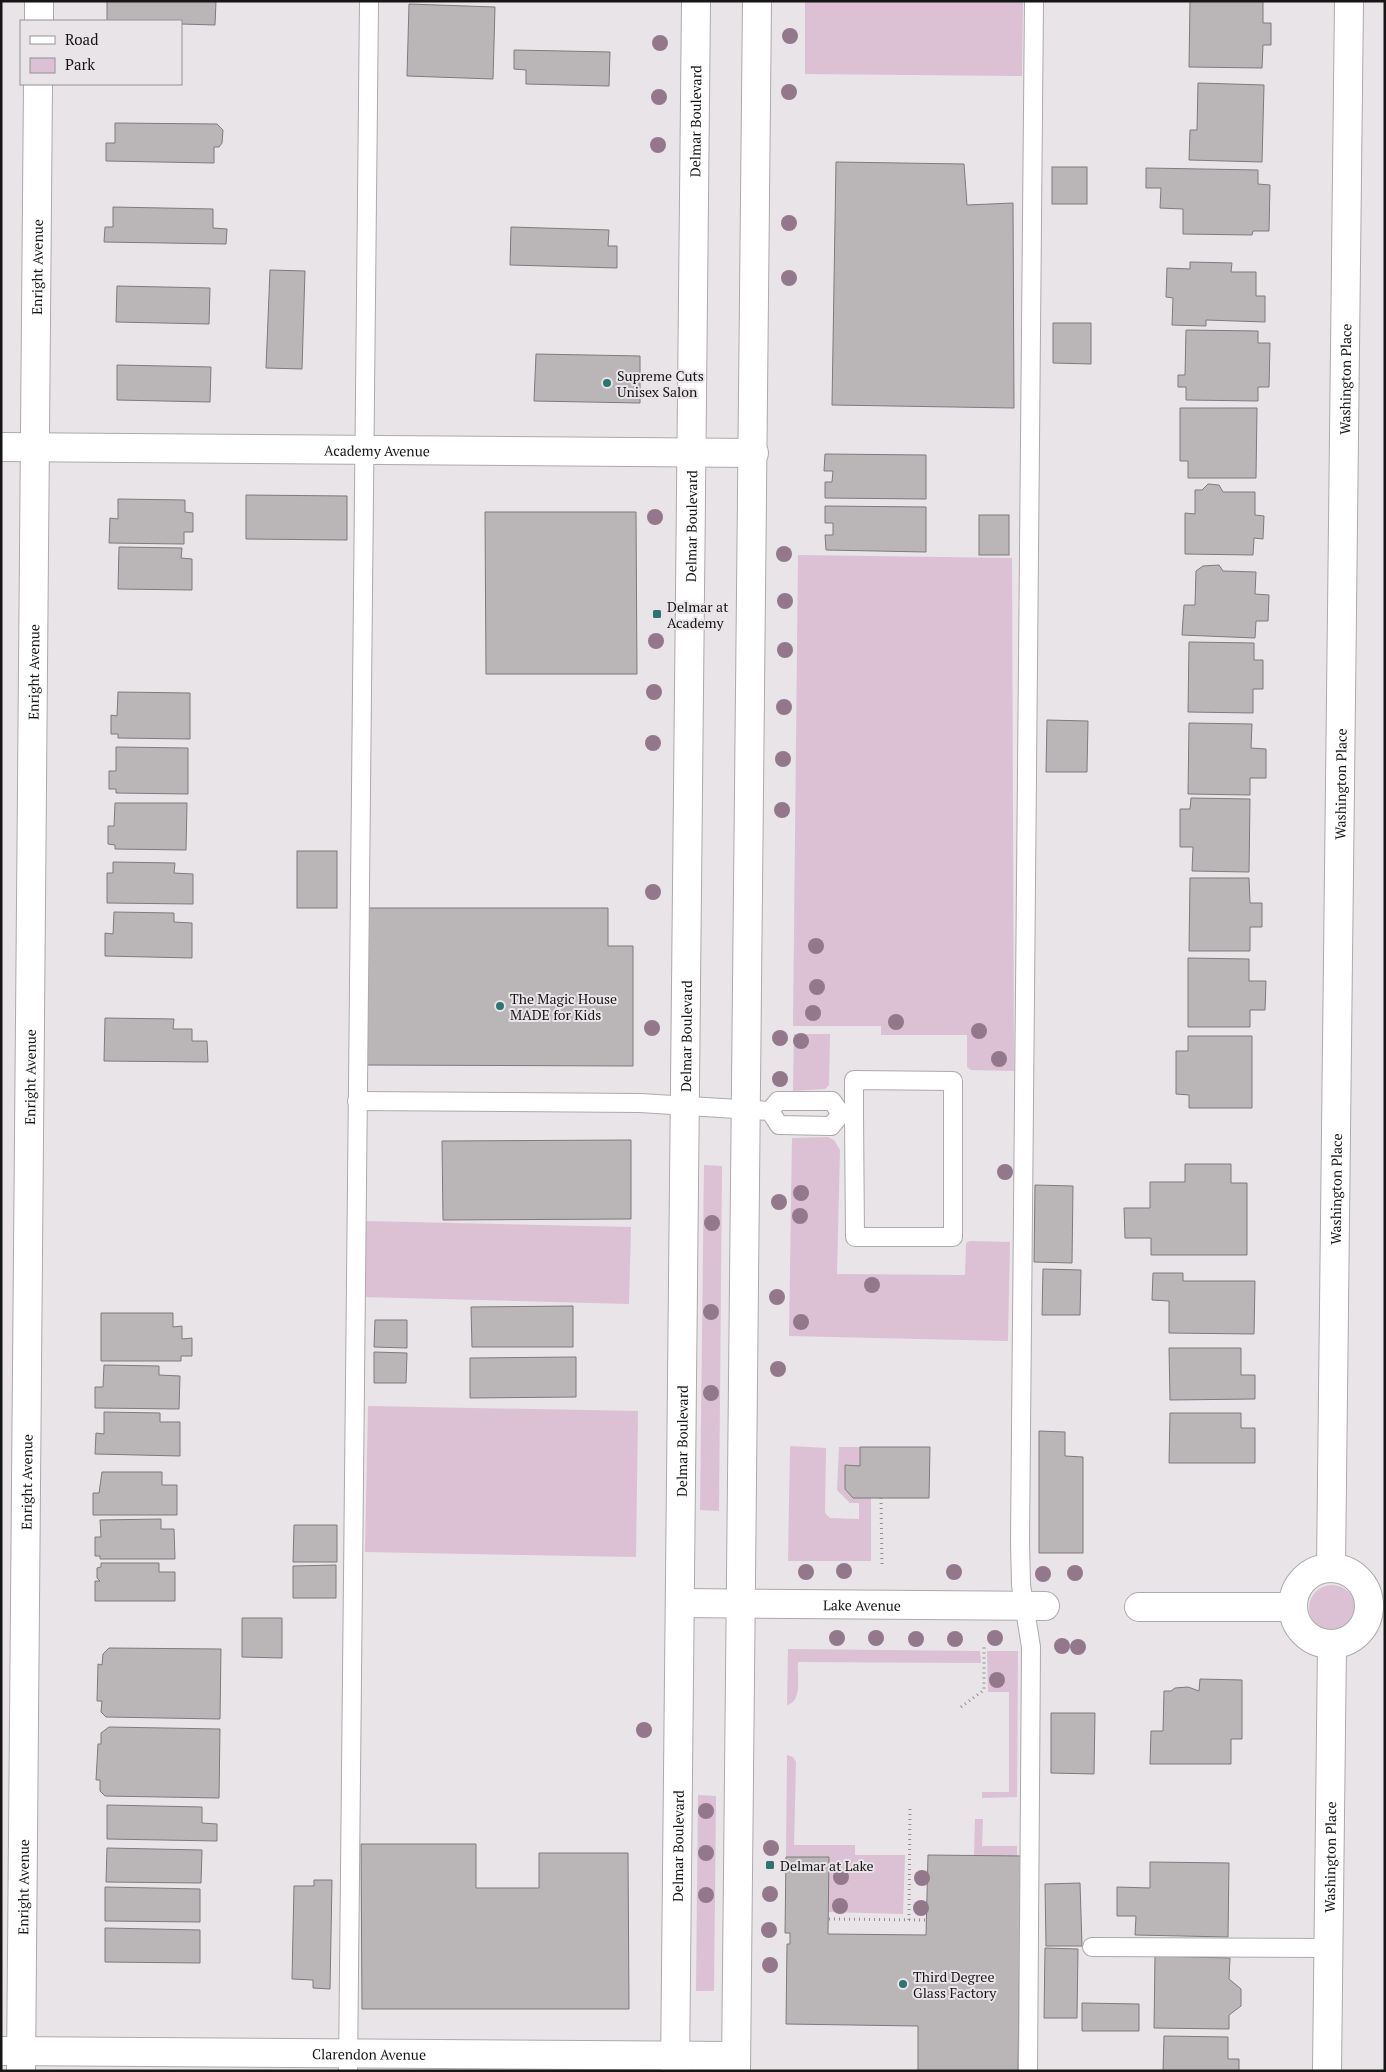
<svg xmlns="http://www.w3.org/2000/svg" width="1386" height="2072" font-family="'PT Serif',serif">
	<rect width="100%" height="100%" fill="#e8e4e7"/>
	<!-- green -->
	<g fill="#dbc1d3">
		<polygon points="805,1 1023,1 1022,76 805,74"/>
		<polygon points="798,555 1012,558 1014,1071 971,1070 967,1067 967,1035 881,1035 881,1026 793,1026"/>
		<polygon points="794,1034 830,1034 829,1085 825,1089 793,1091"/>
		<polygon points="828,1137 834,1140 840,1150 837,1274 965,1275 966,1243 970,1241 1010,1242 1008,1341 789,1336 792,1138"/>
		<polygon points="704,1165 722,1166 719,1511 700,1510"/>
		<polygon points="365,1221 631,1227 629,1304 363,1297"/>
		<polygon points="368,1406 638,1411 636,1557 365,1552"/>
		<polygon points="790,1446 826,1448 825,1513 830,1518 859,1519 859,1503 850,1503 837,1490 839,1447 860,1447 860,1466 845,1466 845,1489 853,1498 871,1498 871,1561 788,1561"/>
		<circle cx="1332" cy="1608" r="23"/>
		<path d="M788,1649L980,1651L981,1663L798,1662C797,1674 803,1702 787,1705Z"/>
		<polygon points="987,1651 1018,1651 1017,1797 982,1798 982,1792 1009,1792 1009,1692 988,1692"/>
		<polygon points="787,1755 793,1757 796,1762 794,1845 855,1845 855,1855 905,1855 903,1914 829,1912 829,1857 786,1857"/>
		<polygon points="698,1795 716,1796 714,1991 696,1991"/>
		<polygon points="975,1819 983,1819 982,1846 1017,1846 1017,1856 974,1856"/>
	</g>
	<!-- building -->
	<g fill="#bab6b8" stroke="#7e7a7d">
		<polygon points="107,1 216,1 215,25 181,24 181,21 107,21"/>
		<polygon points="1190,1 1263,1 1263,23 1271,23 1271,45 1263,45 1262,68 1189,67"/>
		<polygon points="409,4 495,7 493,79 407,76"/>
		<polygon points="514,50 610,52 609,86 526,84 526,70 514,69"/>
		<polygon points="1198,83 1264,85 1262,162 1189,160 1190,130 1197,130"/>
		<polygon points="115,123 217,124 223,130 222,143 219,147 214,147 214,163 106,161 106,143 115,143"/>
		<polygon points="836,162 964,164 967,205 1013,203 1014,408 832,405"/>
		<rect x="1052" y="167" width="35" height="37"/>
		<polygon points="1146,168 1258,170 1258,184 1270,185 1269,231 1253,231 1252,235 1183,234 1183,209 1160,208 1161,188 1146,188"/>
		<polygon points="113,207 213,209 213,228 227,229 226,244 104,242 105,227 113,227"/>
		<polygon points="511,227 609,230 608,246 617,246 617,268 510,265"/>
		<polygon points="1190,262 1232,263 1231,272 1256,272 1256,296 1265,296 1265,322 1206,320 1206,326 1172,325 1173,298 1166,297 1167,268 1190,269"/>
		<polygon points="270,270 305,271 302,369 266,368"/>
		<polygon points="117,286 210,288 209,324 116,322"/>
		<polygon points="1053,323 1091,323 1091,364 1053,363"/>
		<polygon points="1186,330 1258,331 1258,343 1270,343 1269,387 1258,387 1258,401 1186,400 1186,387 1178,387 1178,375 1185,375"/>
		<polygon points="536,354 640,356 640,403 534,401"/>
		<polygon points="117,365 211,367 210,402 117,400"/>
		<polygon points="1180,408 1257,408 1256,478 1188,478 1188,461 1180,461"/>
		<polygon points="825,454 926,455 926,499 825,498 825,482 832,482 833,471 824,471"/>
		<polygon points="1208,484 1219,485 1223,492 1255,492 1255,515 1264,516 1263,539 1254,538 1253,555 1185,554 1185,513 1195,514 1195,490 1202,490"/>
		<polygon points="246,495 347,496 347,540 246,539"/>
		<polygon points="118,499 185,500 185,512 193,513 193,532 184,532 184,544 109,543 110,518 118,519"/>
		<polygon points="825,506 926,507 926,552 826,550 825,535 833,535 833,523 825,523"/>
		<polygon points="485,512 636,512 637,674 486,674"/>
		<rect x="979" y="515" width="30" height="40"/>
		<polygon points="119,547 182,548 181,558 192,559 192,590 118,589"/>
		<polygon points="1219,565 1223,571 1256,572 1255,594 1269,595 1268,621 1256,621 1255,638 1182,635 1184,605 1195,605 1196,571 1203,566"/>
		<polygon points="1189,642 1254,643 1254,660 1263,660 1263,689 1253,689 1253,713 1188,712"/>
		<polygon points="118,692 190,693 190,739 118,738 118,734 111,734 111,715 117,716"/>
		<polygon points="1047,720 1088,721 1087,772 1046,772"/>
		<polygon points="1189,723 1252,724 1251,748 1266,749 1266,778 1250,778 1250,795 1188,794"/>
		<polygon points="116,747 188,748 188,794 116,793 116,789 109,789 109,771 116,771"/>
		<polygon points="1191,798 1250,799 1249,872 1192,871 1193,847 1180,847 1180,809 1190,809"/>
		<polygon points="115,803 187,803 186,850 115,849 115,845 108,844 108,826 114,826"/>
		<rect x="297" y="851" width="40" height="57"/>
		<polygon points="113,862 175,863 174,873 193,874 193,904 107,903 107,873 113,873"/>
		<polygon points="1190,878 1249,878 1250,903 1262,903 1262,927 1250,927 1250,951 1189,951"/>
		<polygon points="368,908 608,908 608,946 633,946 633,1066 367,1065"/>
		<polygon points="114,912 174,913 174,922 192,923 192,958 105,956 105,933 113,934"/>
		<polygon points="1188,958 1249,959 1249,981 1266,981 1265,1010 1250,1010 1250,1027 1188,1027"/>
		<polygon points="105,1018 174,1019 173,1029 192,1029 192,1041 207,1041 208,1062 104,1061"/>
		<polygon points="1188,1036 1252,1036 1252,1108 1189,1108 1189,1095 1176,1094 1176,1051 1188,1051"/>
		<polygon points="631,1140 631,1219 443,1220 442,1141"/>
		<polygon points="1185,1164 1231,1164 1231,1183 1247,1183 1247,1255 1151,1255 1151,1238 1125,1238 1124,1208 1150,1208 1150,1182 1185,1182"/>
		<polygon points="1035,1185 1073,1186 1072,1263 1034,1262"/>
		<polygon points="1043,1269 1081,1270 1080,1315 1042,1315"/>
		<polygon points="1153,1273 1183,1273 1183,1281 1255,1281 1254,1334 1169,1333 1169,1301 1152,1300"/>
		<polygon points="573,1306 573,1347 472,1347 471,1307"/>
		<polygon points="101,1313 173,1313 173,1327 182,1326 182,1339 192,1338 192,1356 181,1356 181,1361 101,1361"/>
		<polygon points="375,1320 407,1320 407,1348 374,1347"/>
		<polygon points="1169,1348 1241,1348 1241,1375 1255,1375 1255,1399 1170,1400"/>
		<polygon points="374,1352 407,1353 406,1383 374,1383"/>
		<polygon points="576,1357 576,1397 470,1398 470,1358"/>
		<polygon points="104,1365 159,1366 159,1375 180,1376 179,1409 95,1408 95,1387 103,1387"/>
		<polygon points="104,1412 160,1413 160,1422 180,1422 180,1456 95,1454 96,1433 104,1434"/>
		<polygon points="1170,1413 1241,1413 1241,1428 1255,1428 1255,1463 1169,1463"/>
		<polygon points="1039,1431 1065,1432 1065,1456 1083,1457 1083,1553 1039,1553"/>
		<polygon points="860,1447 930,1447 929,1498 853,1498 845,1489 845,1465 860,1466"/>
		<polygon points="102,1472 162,1472 162,1485 177,1485 177,1515 93,1515 93,1493 99,1493"/>
		<polygon points="161,1519 161,1529 174,1529 175,1559 100,1559 100,1556 95,1556 95,1537 101,1537 100,1520"/>
		<polygon points="294,1525 337,1525 337,1562 293,1562"/>
		<polygon points="101,1563 159,1563 159,1572 175,1572 175,1601 95,1601 95,1581 100,1581 97,1578 97,1568 101,1567"/>
		<polygon points="336,1565 336,1598 293,1598 293,1566"/>
		<polygon points="242,1618 282,1618 282,1658 242,1657"/>
		<polygon points="109,1648 221,1649 220,1719 106,1717 101,1712 102,1701 97,1701 98,1664 102,1665 103,1654"/>
		<polygon points="1200,1679 1242,1680 1242,1739 1231,1739 1231,1764 1150,1764 1151,1731 1163,1731 1164,1691 1171,1691 1175,1688 1188,1687 1199,1691"/>
		<polygon points="1051,1713 1095,1713 1094,1774 1051,1773"/>
		<polygon points="109,1727 220,1729 219,1798 105,1796 100,1791 100,1780 96,1780 98,1744 101,1744 101,1733"/>
		<polygon points="107,1805 202,1807 202,1823 217,1824 217,1841 107,1839"/>
		<polygon points="361,1844 476,1844 476,1888 539,1888 539,1853 628,1853 629,2009 362,2009"/>
		<polygon points="107,1848 202,1850 201,1883 106,1882"/>
		<polygon points="928,1855 1021,1856 1018,2071 918,2071 918,2026 786,2024 787,1944 790,1944 790,1933 785,1933 786,1857 829,1857 828,1934 926,1935"/>
		<polygon points="1150,1862 1229,1863 1228,1937 1135,1935 1136,1916 1117,1916 1117,1887 1150,1888"/>
		<polygon points="314,1880 332,1880 330,1989 313,1988 313,1980 292,1979 294,1886 314,1886"/>
		<polygon points="1080,1883 1082,1946 1046,1946 1045,1884"/>
		<polygon points="105,1887 200,1889 200,1922 105,1921"/>
		<polygon points="105,1928 200,1930 200,1963 105,1962"/>
		<polygon points="1045,1948 1078,1949 1077,2018 1044,2018"/>
		<polygon points="1155,1956 1230,1958 1229,1979 1241,1989 1241,2006 1229,2015 1229,2029 1154,2028"/>
		<polygon points="1082,2003 1139,2004 1139,2031 1082,2031"/>
		<polygon points="1164,2036 1228,2037 1228,2059 1239,2059 1239,2071 1163,2071"/>
	</g>
	<g fill="none" stroke-linecap="round" stroke-linejoin="round">
		<defs>
			<g id="lane">
				<polyline points="357,1101 640,1103 770,1111"/>
				<polyline points="770,1111 779,1125 831,1126 841,1114"/>
				<polyline points="770,1111 778,1101 832,1101 841,1114"/>
				<polyline points="841,1114 854,1114 855,1237 953,1237 953,1081 854,1080 854,1114"/>
				<polyline points="1092,1947 1328,1948"/>
				<polyline points="348,2071 369,1"/>
				<polyline points="1028,2071 1031,1647 1021,1585 1020,1541 1034,1"/>
			</g>
			<g id="street">
				<polyline points="39,21 39,1"/>
				<path id="s1" d="M1,447L754,453"/>
				<circle cx="1331" cy="1606" r="38"/>
				<path id="s2" d="M1331,1568L1349,1"/>
				<path id="s3" d="M680,1603L1045,1606"/>
				<polyline points="1139,1607 1293,1607"/>
				<path id="s4" d="M1,2051L736,2056"/>
				<path id="s5" d="M21,2071L38,84"/>
				<path id="s6" d="M1327,2071L1332,1645"/>
			</g>
			<g id="secondary">
				<path id="s7" d="M675,2071L696,1"/>
				<polyline points="736,2071 757,1"/>
			</g>
		</defs>
		<!-- lane casing -->
		<use href="#lane" stroke="#ada9ac" stroke-width="20"/>
		<!-- street casing -->
		<use href="#street" stroke="#ada9ac" stroke-width="30"/>
		<!-- secondary casing -->
		<use href="#secondary" stroke="#ada9ac" stroke-width="30"/>
		<!-- path -->
		<g stroke="#918e90" stroke-width="3" stroke-dasharray="1 4" stroke-linecap="butt">
			<polyline points="881,1498 882,1566"/>
			<polyline points="961,1707 984,1690 984,1647"/>
			<polyline points="829,1919 927,1920"/>
			<polyline points="909,1920 910,1805"/>
		</g>
		<!-- lane -->
		<use href="#lane" stroke="#fff" stroke-width="18"/>
		<!-- street -->
		<use href="#street" stroke="#fff" stroke-width="28"/>
		<!-- secondary -->
		<use href="#secondary" stroke="#fff" stroke-width="28"/>
	</g>
	<!-- trees -->
	<g fill="#93788c">
		<circle cx="790" cy="36" r="8"/>
		<circle cx="660" cy="43" r="8"/>
		<circle cx="789" cy="92" r="8"/>
		<circle cx="659" cy="97" r="8"/>
		<circle cx="658" cy="145" r="8"/>
		<circle cx="789" cy="223" r="8"/>
		<circle cx="789" cy="278" r="8"/>
		<circle cx="655" cy="517" r="8"/>
		<circle cx="784" cy="554" r="8"/>
		<circle cx="785" cy="601" r="8"/>
		<circle cx="656" cy="641" r="8"/>
		<circle cx="785" cy="650" r="8"/>
		<circle cx="654" cy="692" r="8"/>
		<circle cx="784" cy="707" r="8"/>
		<circle cx="653" cy="743" r="8"/>
		<circle cx="783" cy="759" r="8"/>
		<circle cx="782" cy="810" r="8"/>
		<circle cx="653" cy="892" r="8"/>
		<circle cx="816" cy="946" r="8"/>
		<circle cx="817" cy="987" r="8"/>
		<circle cx="813" cy="1013" r="8"/>
		<circle cx="896" cy="1022" r="8"/>
		<circle cx="652" cy="1028" r="8"/>
		<circle cx="979" cy="1031" r="8"/>
		<circle cx="780" cy="1038" r="8"/>
		<circle cx="801" cy="1041" r="8"/>
		<circle cx="999" cy="1059" r="8"/>
		<circle cx="780" cy="1079" r="8"/>
		<circle cx="1005" cy="1172" r="8"/>
		<circle cx="801" cy="1193" r="8"/>
		<circle cx="779" cy="1202" r="8"/>
		<circle cx="800" cy="1216" r="8"/>
		<circle cx="712" cy="1223" r="8"/>
		<circle cx="872" cy="1285" r="8"/>
		<circle cx="777" cy="1297" r="8"/>
		<circle cx="711" cy="1312" r="8"/>
		<circle cx="801" cy="1322" r="8"/>
		<circle cx="778" cy="1369" r="8"/>
		<circle cx="711" cy="1393" r="8"/>
		<circle cx="844" cy="1571" r="8"/>
		<circle cx="806" cy="1572" r="8"/>
		<circle cx="954" cy="1572" r="8"/>
		<circle cx="1075" cy="1573" r="8"/>
		<circle cx="1043" cy="1574" r="8"/>
		<circle cx="837" cy="1638" r="8"/>
		<circle cx="876" cy="1638" r="8"/>
		<circle cx="995" cy="1638" r="8"/>
		<circle cx="916" cy="1639" r="8"/>
		<circle cx="955" cy="1639" r="8"/>
		<circle cx="1062" cy="1646" r="8"/>
		<circle cx="1078" cy="1647" r="8"/>
		<circle cx="997" cy="1680" r="8"/>
		<circle cx="644" cy="1730" r="8"/>
		<circle cx="706" cy="1811" r="8"/>
		<circle cx="771" cy="1848" r="8"/>
		<circle cx="706" cy="1853" r="8"/>
		<circle cx="841" cy="1877" r="8"/>
		<circle cx="922" cy="1878" r="8"/>
		<circle cx="770" cy="1894" r="8"/>
		<circle cx="706" cy="1895" r="8"/>
		<circle cx="840" cy="1906" r="8"/>
		<circle cx="921" cy="1908" r="8"/>
		<circle cx="769" cy="1930" r="8"/>
		<circle cx="770" cy="1965" r="8"/>
	</g>
	<!-- markers -->
	<g fill="#2c7570" stroke="#e8e4e7" stroke-width="2">
		<circle cx="607" cy="383" r="5"/>
		<rect x="652" y="609" width="10" height="10" rx="2.5"/>
		<circle cx="500" cy="1006" r="5"/>
		<rect x="765" y="1860" width="10" height="10" rx="2.5"/>
		<circle cx="903" cy="1984" r="5"/>
	</g>
	<g text-anchor="middle" dominant-baseline="central" stroke-width="4" stroke-linejoin="round" paint-order="stroke">
		<!-- street labels -->
		<g font-size="14" fill="#171617" stroke="#e8e4e7">
			<text stroke="none"><textPath href="#s7" startOffset="1950">Delmar Boulevard</textPath></text>
			<text stroke="none"><textPath href="#s5" startOffset="1804">Enright Avenue</textPath></text>
			<text stroke="none"><textPath href="#s2" startOffset="1189">Washington Place</textPath></text>
			<text stroke="none"><textPath href="#s1" startOffset="376">Academy Avenue</textPath></text>
			<text stroke="none"><textPath href="#s7" startOffset="1545">Delmar Boulevard</textPath></text>
			<text stroke="none"><textPath href="#s5" startOffset="1399">Enright Avenue</textPath></text>
			<text stroke="none"><textPath href="#s2" startOffset="784">Washington Place</textPath></text>
			<text stroke="none"><textPath href="#s7" startOffset="1035">Delmar Boulevard</textPath></text>
			<text stroke="none"><textPath href="#s5" startOffset="994">Enright Avenue</textPath></text>
			<text stroke="none"><textPath href="#s2" startOffset="379">Washington Place</textPath></text>
			<text stroke="none"><textPath href="#s7" startOffset="630">Delmar Boulevard</textPath></text>
			<text stroke="none"><textPath href="#s5" startOffset="589">Enright Avenue</textPath></text>
			<text stroke="none"><textPath href="#s3" startOffset="182">Lake Avenue</textPath></text>
			<text stroke="none"><textPath href="#s7" startOffset="225">Delmar Boulevard</textPath></text>
			<text stroke="none"><textPath href="#s6" startOffset="214">Washington Place</textPath></text>
			<text stroke="none"><textPath href="#s5" startOffset="184">Enright Avenue</textPath></text>
			<text stroke="none"><textPath href="#s4" startOffset="368">Clarendon Avenue</textPath></text>
		</g>
		<!-- poi labels -->
		<g font-size="14" fill="#171617" stroke="#e8e4e7" text-anchor="start">
			<text x="617" y="375">Supreme Cuts<tspan x="617" dy="16">Unisex Salon</tspan></text>
			<text x="667" y="606">Delmar at<tspan x="667" dy="16">Academy</tspan></text>
			<text x="510" y="998">The Magic House<tspan x="510" dy="16">MADE for Kids</tspan></text>
			<text x="780" y="1865">Delmar at Lake</text>
			<text x="913" y="1976">Third Degree<tspan x="913" dy="16">Glass Factory</tspan></text>
		</g>
	</g>
	<!-- border -->
	<rect width="1386" height="2072" fill="none" stroke="#171617" stroke-width="5"/>
	<!-- legend -->
	<rect x="20" y="20" width="162" height="65" fill="#e8e4e7" stroke="#949294"/>
	<rect x="30" y="36" width="25" height="8" fill="#ffffff" stroke="#949294"/>
	<text x="65" y="45" font-size="15" fill="#171617">Road</text>
	<rect x="30" y="58" width="25" height="15" fill="#dbc1d3" stroke="#949294"/>
	<text x="65" y="70" font-size="15" fill="#171617">Park</text>
</svg>
